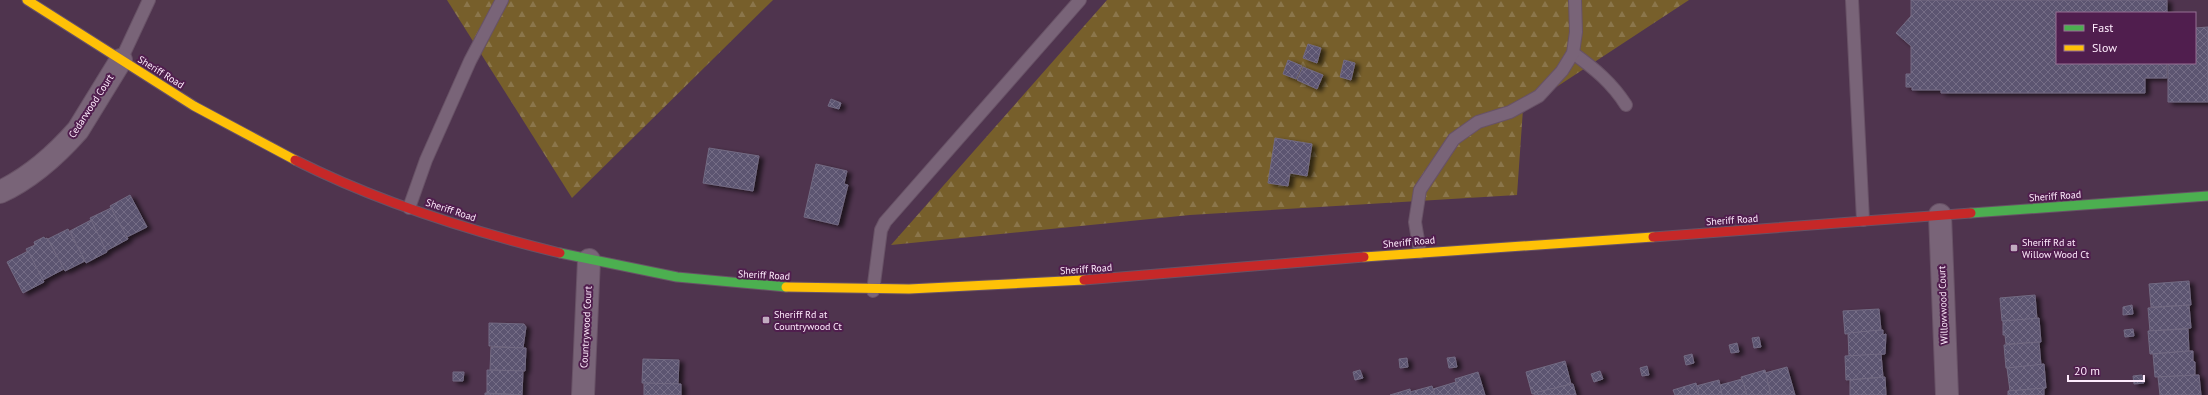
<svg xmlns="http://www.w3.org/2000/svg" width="2208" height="395" font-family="'PT Sans',sans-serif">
	<defs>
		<pattern id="forest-firs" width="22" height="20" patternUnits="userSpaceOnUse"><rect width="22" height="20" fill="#775f2b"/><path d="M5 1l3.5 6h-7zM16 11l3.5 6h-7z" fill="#8b764b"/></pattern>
		<pattern id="building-cross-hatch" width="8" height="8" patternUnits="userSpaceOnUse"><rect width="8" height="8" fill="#5c5471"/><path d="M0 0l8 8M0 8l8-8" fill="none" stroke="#746d86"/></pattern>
		<filter id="shadow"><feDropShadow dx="4.5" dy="2.5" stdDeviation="2" flood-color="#0009"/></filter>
	</defs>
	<rect width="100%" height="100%" fill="#4f344e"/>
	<!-- forest -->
	<g fill="url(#forest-firs)">
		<polygon points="447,0 773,0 572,198"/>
		<polygon points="1107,0 1689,0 1523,109 1517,195 1190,215 891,245"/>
	</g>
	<!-- building -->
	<g fill="url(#building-cross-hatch)" stroke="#726a82" filter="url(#shadow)">
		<polygon points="1911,0 2167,0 2167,13 2057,13 2057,63 2167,63 2167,78 2145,78 2145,93 1941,93 1941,90 1912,90 1912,87 1906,87 1906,74 1911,74 1911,46 1896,33 1911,16"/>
		<polygon points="2208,27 2208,102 2168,102 2168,63 2195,63 2195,28"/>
		<polygon points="1308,44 1321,48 1317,63 1303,58"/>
		<polygon points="1288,60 1302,66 1296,79 1283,74"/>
		<polygon points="1344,60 1355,63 1351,80 1340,77"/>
		<polygon points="1303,67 1323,75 1317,89 1297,80"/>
		<polygon points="831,99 841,103 839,109 828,106"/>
		<polygon points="1275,138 1312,144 1307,176 1290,173 1288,186 1268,183"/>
		<polygon points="709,148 759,156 753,191 703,183"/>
		<polygon points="816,164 847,171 844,184 848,185 838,225 804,217"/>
		<polygon points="130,195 147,227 127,237 110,206"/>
		<polygon points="111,208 128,239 106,251 90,218"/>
		<polygon points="91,220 107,252 86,263 70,231"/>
		<polygon points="68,229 85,261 65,271 48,239"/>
		<polygon points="44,237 45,239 47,238 64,269 43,280 26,249 35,245 34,242"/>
		<polygon points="28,251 44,282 23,293 7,262"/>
		<polygon points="2189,281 2191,305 2151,307 2149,284"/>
		<polygon points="2035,295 2037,319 2002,321 2000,298"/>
		<polygon points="2132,305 2133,314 2123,315 2123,307"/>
		<polygon points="2189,305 2191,328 2150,331 2148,308"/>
		<polygon points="1879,309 1881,330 1845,334 1843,311"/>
		<polygon points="2039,318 2041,342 2006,344 2005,335 2003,335 2003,321"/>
		<polygon points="489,323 524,324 526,327 523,348 489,346"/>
		<polygon points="2133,329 2134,336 2125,337 2124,330"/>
		<polygon points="2188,329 2189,351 2150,354 2148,331"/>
		<polygon points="1881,330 1883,330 1883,335 1886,334 1885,354 1849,357 1848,333"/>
		<polygon points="1759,337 1761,347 1754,348 1752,338"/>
		<polygon points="2039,342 2041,365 2006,368 2004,345"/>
		<polygon points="1737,343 1739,352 1731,353 1729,345"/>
		<polygon points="491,347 526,348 525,371 490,370"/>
		<polygon points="2189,351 2193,351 2193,361 2195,362 2195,375 2155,377 2153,354"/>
		<polygon points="1692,354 1694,363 1686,365 1684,356"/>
		<polygon points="1881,354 1883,377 1846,380 1845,356"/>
		<polygon points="1455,357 1457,367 1449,368 1447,358"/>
		<polygon points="1407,358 1408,367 1400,368 1399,359"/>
		<polygon points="643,359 679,360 678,384 642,383"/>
		<polygon points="1565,361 1571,384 1532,394 1526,372"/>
		<polygon points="2044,364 2046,388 2010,391 2007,368"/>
		<polygon points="1647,366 1649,375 1642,376 1640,368"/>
		<polygon points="1787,367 1795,395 1771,395 1765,373"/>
		<polygon points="487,370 523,371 522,395 487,393"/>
		<polygon points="1360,370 1363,378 1355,380 1353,372"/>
		<polygon points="1765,370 1771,395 1747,395 1741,377"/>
		<polygon points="1600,371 1603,379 1594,382 1591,374"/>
		<polygon points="453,372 464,372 463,381 453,381"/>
		<polygon points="1478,372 1485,395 1460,395 1455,379"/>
		<polygon points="2142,375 2144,383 2134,384 2133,376"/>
		<polygon points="2199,375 2201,395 2160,395 2158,377"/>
		<polygon points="1885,377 1886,395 1850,395 1850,380"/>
		<polygon points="1742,379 1747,395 1722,395 1720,385"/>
		<polygon points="1719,380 1722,395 1699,395 1696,386"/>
		<polygon points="1456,382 1460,395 1435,395 1433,389"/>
		<polygon points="644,383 681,384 681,395 644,395"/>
		<polygon points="1696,383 1699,395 1675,395 1673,390"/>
		<polygon points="1571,384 1573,384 1576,395 1534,395 1534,393"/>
		<polygon points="1432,386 1435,395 1411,395 1410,392"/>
		<polygon points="2044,388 2044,395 2008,395 2008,391"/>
		<polygon points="1410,389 1411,395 1390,395"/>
		<polygon points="485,393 521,395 485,395"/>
	</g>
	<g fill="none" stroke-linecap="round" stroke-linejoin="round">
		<defs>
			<g id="lane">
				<polyline points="1852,0 1863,220"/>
				<path d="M1573,53C1595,69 1612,83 1626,105"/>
				<polyline points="121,60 149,0"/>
				<polyline points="409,208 426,160 470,61 502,0"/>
				<polyline points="1420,252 1415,222 1420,190 1454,139 1478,122 1510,112 1539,96 1562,71 1573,53 1576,32 1575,0"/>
				<polyline points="873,291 881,230 885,222 1080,0"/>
			</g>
			<g id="street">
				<path d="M0,192C30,178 56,155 78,130L121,60"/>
				<polyline points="1940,215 1947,395"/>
				<polyline points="583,395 589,260"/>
			</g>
			<g id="fast">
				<polyline points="1971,213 2208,196"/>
				<polyline points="560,253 677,277 786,287"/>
			</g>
			<g id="slow">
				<polyline points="27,0 194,106 295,160"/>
				<polyline points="1364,257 1653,237"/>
				<polyline points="786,287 909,289 1084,280"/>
			</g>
			<g id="jam">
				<path d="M295,160C378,202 470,231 560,253"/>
				<polyline points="1653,237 1971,213"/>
				<polyline points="1084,280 1364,257"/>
			</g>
		</defs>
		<!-- lane casing -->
		<use href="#lane" stroke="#685266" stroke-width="14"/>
		<!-- street casing -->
		<use href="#street" stroke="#685266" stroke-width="24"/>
		<!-- fast casing -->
		<use href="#fast" stroke="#685266" stroke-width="11"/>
		<!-- slow casing -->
		<use href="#slow" stroke="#685266" stroke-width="11"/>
		<!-- jam casing -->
		<use href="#jam" stroke="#685266" stroke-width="11"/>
		<!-- lane -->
		<use href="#lane" stroke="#796478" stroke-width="12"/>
		<!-- street -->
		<use href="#street" stroke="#796478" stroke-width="22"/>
		<!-- fast -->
		<use href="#fast" stroke="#4caf50" stroke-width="9"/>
		<!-- slow -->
		<use href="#slow" stroke="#ffc107" stroke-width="9"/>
		<!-- jam -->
		<use href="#jam" stroke="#c62828" stroke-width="9"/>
	</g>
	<!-- markers -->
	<g fill="#c1acc0" stroke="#501e4e" stroke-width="1.5">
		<rect x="2010" y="244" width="8" height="8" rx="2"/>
		<rect x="762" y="316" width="8" height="8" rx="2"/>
	</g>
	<g text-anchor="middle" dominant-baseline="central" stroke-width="4" stroke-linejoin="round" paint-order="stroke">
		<!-- street labels -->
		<g font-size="10" fill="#ffecfd" stroke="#501e4e">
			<text transform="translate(161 72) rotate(32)">Sheriff Road</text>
			<text transform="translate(91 106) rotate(-57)">Cedarwood Court</text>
			<text transform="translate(2055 196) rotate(-4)">Sheriff Road</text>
			<text transform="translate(451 210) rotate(18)">Sheriff Road</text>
			<text transform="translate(1732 220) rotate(-4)">Sheriff Road</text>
			<text transform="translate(1409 242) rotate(-5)">Sheriff Road</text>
			<text transform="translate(1086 269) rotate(-4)">Sheriff Road</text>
			<text transform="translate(764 275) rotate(3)">Sheriff Road</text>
			<text transform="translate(1943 305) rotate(-92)">Willowwood Court</text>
			<text transform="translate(586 327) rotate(-87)">Countrywood Court</text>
		</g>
		<!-- poi labels -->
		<g font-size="10" fill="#ffecfd" stroke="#501e4e" text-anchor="start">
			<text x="2022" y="242">Sheriff Rd at<tspan x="2022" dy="12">Willow Wood Ct</tspan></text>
			<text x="774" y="314">Sheriff Rd at<tspan x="774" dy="12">Countrywood Ct</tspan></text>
		</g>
	</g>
	<!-- legend -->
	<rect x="2056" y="12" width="140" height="52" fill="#501e4e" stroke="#967094"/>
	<rect x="2064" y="25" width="20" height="6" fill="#4caf50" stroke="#967094"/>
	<text x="2092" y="32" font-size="12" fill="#ffecfd">Fast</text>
	<rect x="2064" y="45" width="20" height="6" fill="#ffc107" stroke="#967094"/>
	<text x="2092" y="52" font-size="12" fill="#ffecfd">Slow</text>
	<!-- scale -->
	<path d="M2068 375v6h76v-6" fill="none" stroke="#ffecfd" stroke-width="2"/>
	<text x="2074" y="375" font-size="12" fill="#ffecfd" stroke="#501e4e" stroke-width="3" paint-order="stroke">20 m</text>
</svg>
